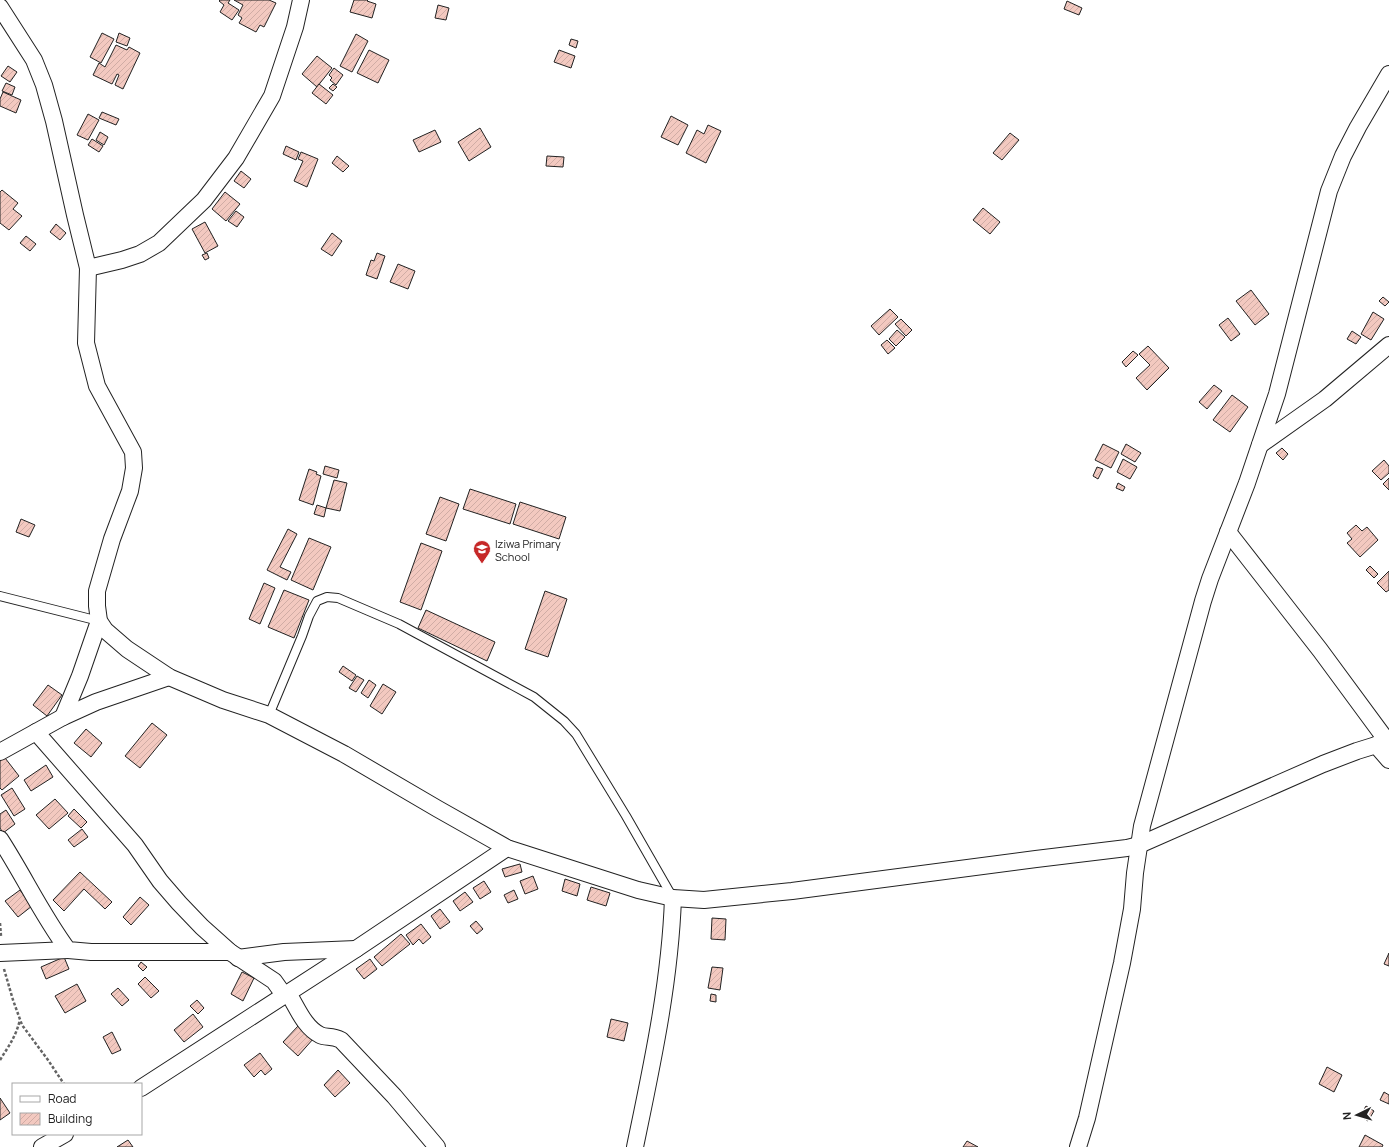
<svg xmlns="http://www.w3.org/2000/svg" width="1389" height="1147" font-family="Manrope,sans-serif">
	<defs>
		<pattern id="building-hatch" width="6" height="6" patternUnits="userSpaceOnUse"><rect width="6" height="6" fill="#f3c9c0"/><path d="M-1 1l2-2M0 6l6-6M5 7l2-2" fill="none" stroke="#d0aca5"/></pattern>
	</defs>
	<rect width="100%" height="100%" fill="#fff"/>
	<!-- building -->
	<g fill="url(#building-hatch)" stroke="#222">
		<polygon points="220,0 230,0 228,3 239,10 232,20 220,12 224,5 219,1"/>
		<polygon points="234,0 269,0 276,3 264,27 260,25 256,32 239,23 242,18 238,15 243,5"/>
		<polygon points="354,0 368,0 367,1 376,4 372,18 350,12"/>
		<polygon points="1067,1 1082,8 1079,15 1064,9"/>
		<polygon points="438,5 449,8 446,20 435,18"/>
		<polygon points="102,33 114,39 101,63 90,57"/>
		<polygon points="119,33 130,38 127,46 116,42"/>
		<polygon points="356,34 368,41 352,72 340,66"/>
		<polygon points="571,39 578,41 576,48 569,45"/>
		<polygon points="116,45 127,50 129,47 140,53 123,89 115,85 119,75 117,74 112,84 93,75 99,63 105,67"/>
		<polygon points="369,50 389,60 378,83 357,73"/>
		<polygon points="559,50 575,56 571,68 554,62"/>
		<polygon points="317,56 332,68 317,87 302,74"/>
		<polygon points="8,66 17,72 10,82 1,76"/>
		<polygon points="334,68 343,75 336,85 330,80 332,78 329,75"/>
		<polygon points="6,83 15,87 12,95 2,91"/>
		<polygon points="319,84 333,95 326,104 312,93"/>
		<polygon points="333,84 337,87 333,91 329,88"/>
		<polygon points="3,92 21,100 16,113 0,106 0,99"/>
		<polygon points="102,112 119,119 116,125 99,118"/>
		<polygon points="88,114 99,120 88,140 77,135"/>
		<polygon points="671,116 688,125 678,145 661,137"/>
		<polygon points="708,125 721,131 706,163 686,153 697,130 704,134"/>
		<polygon points="480,128 491,147 469,161 458,142"/>
		<polygon points="435,130 441,142 419,152 413,140"/>
		<polygon points="100,132 108,137 104,145 96,140"/>
		<polygon points="1010,133 1019,140 1002,160 993,153"/>
		<polygon points="92,139 103,146 99,152 88,145"/>
		<polygon points="286,146 299,152 296,160 283,154"/>
		<polygon points="301,152 318,159 307,187 294,181 303,161 298,159"/>
		<polygon points="337,156 349,166 343,172 332,163"/>
		<polygon points="547,156 564,157 563,167 546,166"/>
		<polygon points="241,171 251,179 244,188 234,181"/>
		<polygon points="2,190 18,203 13,209 22,216 9,230 0,223 0,192"/>
		<polygon points="225,192 240,204 226,221 212,209"/>
		<polygon points="983,208 1000,222 990,234 973,220"/>
		<polygon points="236,211 244,217 237,227 228,221"/>
		<polygon points="205,222 218,246 205,253 192,229"/>
		<polygon points="56,224 66,233 60,240 50,232"/>
		<polygon points="332,233 342,241 332,256 321,249"/>
		<polygon points="26,236 36,244 30,251 20,243"/>
		<polygon points="207,253 209,258 205,260 202,255"/>
		<polygon points="377,253 385,256 377,279 366,275 371,260 374,261"/>
		<polygon points="398,264 415,271 408,289 390,282"/>
		<polygon points="1251,290 1269,314 1255,325 1236,301"/>
		<polygon points="1383,297 1389,302 1385,306 1379,301"/>
		<polygon points="890,309 898,317 879,335 871,326"/>
		<polygon points="1373,312 1384,319 1371,340 1361,334"/>
		<polygon points="1228,318 1240,334 1231,341 1219,325"/>
		<polygon points="901,319 912,330 906,336 895,324"/>
		<polygon points="897,330 905,337 896,346 889,339"/>
		<polygon points="1352,331 1361,337 1356,344 1347,339"/>
		<polygon points="887,340 895,348 888,354 881,345"/>
		<polygon points="1148,346 1169,368 1147,390 1136,378 1150,365 1139,354"/>
		<polygon points="1133,351 1138,355 1126,367 1122,362"/>
		<polygon points="1214,385 1222,391 1207,409 1199,402"/>
		<polygon points="1232,395 1248,407 1230,432 1213,420"/>
		<polygon points="1103,444 1119,452 1111,468 1095,460"/>
		<polygon points="1126,444 1141,453 1135,462 1121,454"/>
		<polygon points="1282,448 1288,454 1283,460 1276,453"/>
		<polygon points="1123,459 1137,467 1130,479 1117,472"/>
		<polygon points="1384,460 1389,466 1389,473 1381,480 1372,471"/>
		<polygon points="325,466 339,470 337,478 323,474"/>
		<polygon points="1097,467 1103,469 1098,479 1093,476"/>
		<polygon points="309,469 317,472 316,474 321,476 313,505 299,500"/>
		<polygon points="1389,478 1389,490 1383,484"/>
		<polygon points="334,480 347,483 340,511 326,508"/>
		<polygon points="1118,483 1125,487 1123,491 1116,488"/>
		<polygon points="470,489 516,504 510,524 463,509"/>
		<polygon points="440,497 459,504 446,541 426,534"/>
		<polygon points="520,502 566,517 559,539 513,524"/>
		<polygon points="317,505 326,508 324,517 314,514"/>
		<polygon points="21,519 35,525 29,537 16,532"/>
		<polygon points="1356,525 1362,531 1367,527 1378,540 1360,557 1347,543 1352,539 1347,533"/>
		<polygon points="288,529 297,534 280,567 291,572 287,580 267,570"/>
		<polygon points="309,538 331,547 313,590 291,580"/>
		<polygon points="421,543 442,551 421,610 400,602"/>
		<polygon points="1370,566 1378,574 1374,578 1366,570"/>
		<polygon points="1389,571 1389,590 1386,592 1377,583"/>
		<polygon points="264,583 275,588 260,624 249,619"/>
		<polygon points="284,590 309,600 294,638 268,627"/>
		<polygon points="545,591 567,599 548,657 525,649"/>
		<polygon points="426,610 495,642 487,661 418,628"/>
		<polygon points="343,666 356,675 352,681 339,672"/>
		<polygon points="357,676 364,680 356,692 349,688"/>
		<polygon points="369,680 376,685 368,698 361,693"/>
		<polygon points="383,684 396,692 382,714 370,706"/>
		<polygon points="48,685 62,695 47,716 33,705"/>
		<polygon points="152,723 167,735 140,768 125,756"/>
		<polygon points="86,729 102,743 91,757 74,743"/>
		<polygon points="2,754 19,776 2,790 0,788 0,756"/>
		<polygon points="46,765 53,777 31,791 24,780"/>
		<polygon points="12,788 25,809 14,816 1,795"/>
		<polygon points="55,799 68,813 49,829 36,815"/>
		<polygon points="74,809 87,822 81,828 68,816"/>
		<polygon points="6,810 15,824 3,833 0,828 0,814"/>
		<polygon points="82,829 88,837 74,847 68,840"/>
		<polygon points="520,864 522,872 505,877 502,869"/>
		<polygon points="80,872 112,902 105,909 84,889 64,911 53,900"/>
		<polygon points="533,876 538,889 525,894 520,881"/>
		<polygon points="565,879 580,884 577,896 562,891"/>
		<polygon points="484,881 491,892 480,899 473,888"/>
		<polygon points="591,887 610,893 606,906 587,900"/>
		<polygon points="20,890 32,906 18,917 5,901"/>
		<polygon points="514,890 518,899 508,903 504,895"/>
		<polygon points="465,892 473,902 460,911 453,901"/>
		<polygon points="140,897 149,905 131,925 123,917"/>
		<polygon points="440,909 450,922 440,929 431,916"/>
		<polygon points="712,918 726,919 725,940 711,939"/>
		<polygon points="476,921 483,929 477,934 470,926"/>
		<polygon points="421,924 431,937 423,944 419,939 413,945 406,935"/>
		<polygon points="401,934 410,944 382,966 374,957"/>
		<polygon points="1389,953 1389,966 1384,964"/>
		<polygon points="64,957 69,969 46,979 41,967"/>
		<polygon points="370,959 377,969 364,979 356,969"/>
		<polygon points="141,962 147,967 143,971 138,966"/>
		<polygon points="712,967 723,968 720,990 708,988"/>
		<polygon points="242,972 254,978 243,1001 231,994"/>
		<polygon points="145,977 159,991 151,998 138,984"/>
		<polygon points="77,984 86,1001 65,1013 55,996"/>
		<polygon points="118,988 129,1000 122,1006 111,994"/>
		<polygon points="711,994 716,995 716,1002 710,1001"/>
		<polygon points="197,1000 204,1008 198,1014 190,1006"/>
		<polygon points="193,1014 203,1027 184,1042 174,1030"/>
		<polygon points="611,1019 628,1023 624,1041 607,1037"/>
		<polygon points="299,1025 314,1038 298,1056 283,1042"/>
		<polygon points="112,1032 121,1050 112,1054 103,1037"/>
		<polygon points="260,1053 272,1069 265,1075 261,1070 254,1077 244,1065"/>
		<polygon points="1327,1067 1342,1075 1334,1092 1319,1084"/>
		<polygon points="338,1070 350,1083 335,1097 324,1085"/>
		<polygon points="1384,1092 1389,1095 1389,1104 1380,1100"/>
		<polygon points="0,1098 10,1113 0,1120"/>
		<polygon points="1366,1106 1374,1111 1368,1121 1360,1116"/>
		<polygon points="1365,1135 1383,1145 1382,1147 1359,1147"/>
		<polygon points="128,1140 133,1147 117,1147"/>
		<polygon points="967,1141 978,1147 963,1147"/>
	</g>
	<g fill="none" stroke-linecap="round" stroke-linejoin="round">
		<defs>
			<g id="lane">
				<polyline points="0,596 99,621"/>
				<polyline points="269,715 302,636 309,616 317,601 327,597 338,598 399,624 534,697 564,721 576,734 626,816 673,898"/>
			</g>
			<g id="street">
				<polyline points="0,7 34,60 44,85 54,121 75,215 88,268 86,343 97,386 133,452 134,468 130,491 112,539 101,577 97,591 97,606 99,621 105,630 127,649 169,677 223,700 269,715 344,754 438,809 507,848 638,890 673,898 704,900 792,891 1036,859 1127,848 1139,845 1323,764 1357,751 1389,741"/>
				<polyline points="88,268 122,260 140,254 159,243 204,200 236,158 272,96 295,27 301,0"/>
				<polyline points="1260,445 1325,399 1389,345"/>
				<polyline points="1228,532 1320,650 1387,741"/>
				<polyline points="63,717 80,676 99,621"/>
				<polyline points="36,732 135,845 160,881 179,903 202,927 230,952 274,981 284,995"/>
				<polyline points="1376,745 1389,760"/>
				<polyline points="0,752 63,717 96,702 169,677"/>
				<path d="M0,839C24,876 42,915 68,950L91,952H230"/>
				<polyline points="0,953 68,950"/>
				<polyline points="238,958 284,952 356,949"/>
				<path d="M288,993C297,1007 304,1027 320,1035C326,1038 332,1035 341,1040L394,1096L437,1147"/>
				<polyline points="141,1088 356,949 507,848"/>
				<polyline points="42,1147 65,1134"/>
				<path d="M635,1147C652,1065 670,983 673,898"/>
				<polyline points="1078,1147 1087,1118 1122,963 1132,909 1135,873 1142,826 1203,601 1210,579 1247,483 1277,394 1329,191 1343,156 1358,127 1389,74"/>
			</g>
		</defs>
		<!-- lane casing -->
		<use href="#lane" stroke="#222" stroke-width="10"/>
		<!-- street casing -->
		<use href="#street" stroke="#222" stroke-width="18"/>
		<!-- path -->
		<g stroke="#646464" stroke-width="2.5" stroke-dasharray="3 2" stroke-linecap="butt">
			<polyline points="0,923 1,936"/>
			<polyline points="4,969 13,1000 22,1025 48,1060 64,1084"/>
			<path d="M0,1060C10,1044 15,1038 20,1020"/>
		</g>
		<!-- lane -->
		<use href="#lane" stroke="#fff" stroke-width="8"/>
		<!-- street -->
		<use href="#street" stroke="#fff" stroke-width="16"/>
	</g>
	<!-- icons -->
	<defs>
		<symbol id="school-pin" viewBox="-11 -11 22 30"><path d="M0 17L-7.5 6A9.5 9.5 0 1 1 7.5 6Z" fill="#c62828" stroke="#fff"/><path d="M0-5L7-2L0 1L-7-2ZM-4 1L0 2.5L4 1V4Q0 6-4 4Z" fill="#fff"/></symbol>
	</defs>
	<g fill-rule="evenodd">
		<use href="#school-pin" x="472" y="539" width="20" height="27"/>
	</g>
	<g text-anchor="middle" dominant-baseline="central" stroke-width="3" stroke-linejoin="round" paint-order="stroke">
		<!-- poi labels -->
		<g font-size="11" fill="#222" stroke="#fff" text-anchor="start">
			<text x="495" y="543">Iziwa Primary<tspan x="495" dy="13">School</tspan></text>
		</g>
	</g>
	<!-- legend -->
	<rect x="12" y="1083" width="130" height="52" fill="#ffffff" stroke="#a7a7a7"/>
	<rect x="20" y="1096" width="20" height="6" fill="#ffffff" stroke="#a7a7a7"/>
	<text x="48" y="1103" font-size="12" fill="#222222">Road</text>
	<rect x="20" y="1113" width="20" height="12" fill="url(#building-hatch)" stroke="#a7a7a7"/>
	<text x="48" y="1123" font-size="12" fill="#222222">Building</text>
	<!-- north arrow -->
	<g transform="translate(1357 1115) rotate(265)" stroke="#ffffff" stroke-width="3" paint-order="stroke">
	<path d="M0-3L7 15L0 10L-7 15Z" fill="#222222"/>
	<text y="-6" font-size="11" font-weight="bold" text-anchor="middle" fill="#222222">N</text>
	</g>
</svg>
